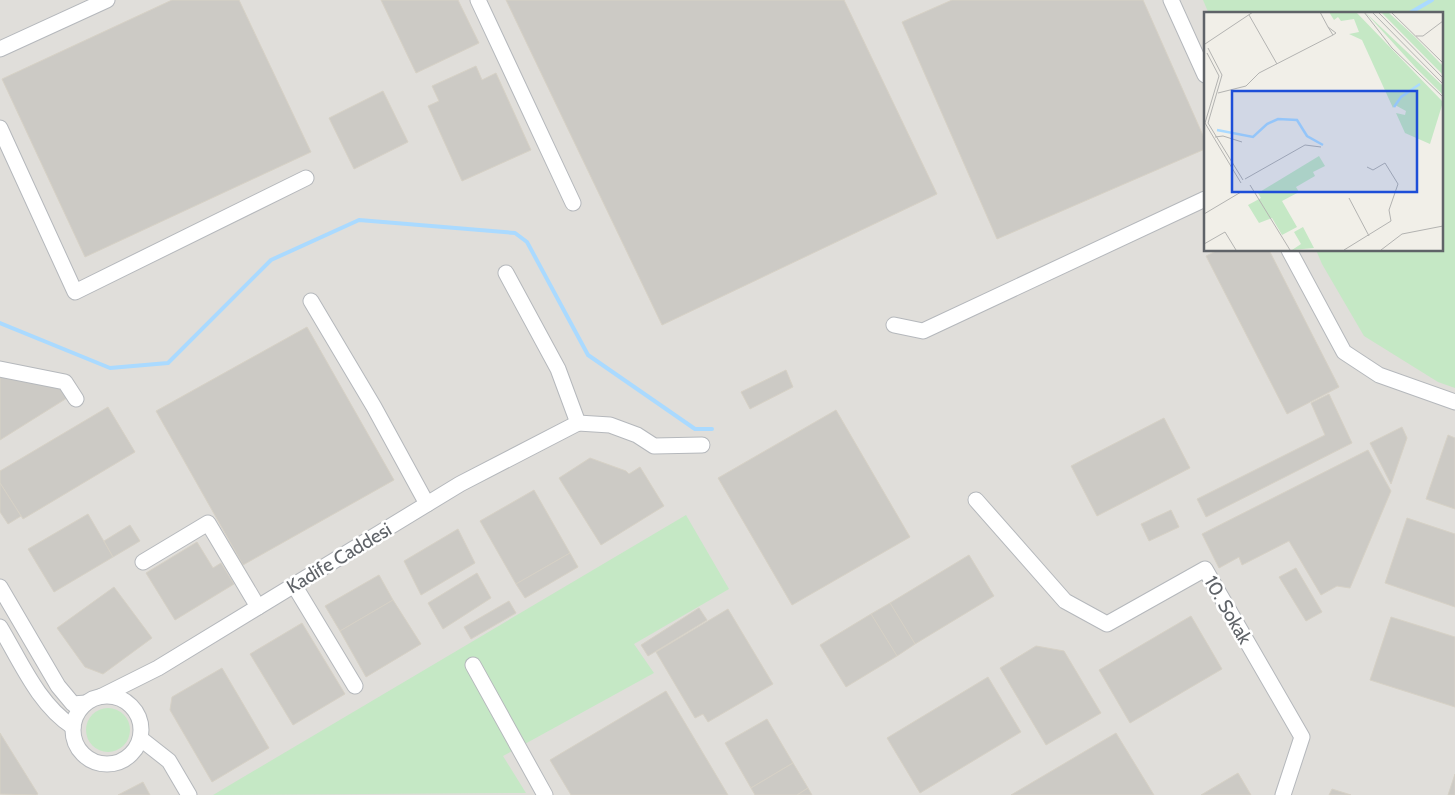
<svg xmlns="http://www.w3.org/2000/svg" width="1455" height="795" font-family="Cabin,sans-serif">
	<rect width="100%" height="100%" fill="#f1efe8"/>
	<!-- industrial -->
	<path fill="#e0deda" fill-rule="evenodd" d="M0,0H1455V795H0ZM1205,14H1441V250H1205Z"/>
	<!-- green -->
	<g fill="#c5e8c5">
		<polygon points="1203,0 1455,0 1455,388 1438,382 1364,336 1322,264 1316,250 1441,250 1441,14 1209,14"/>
		<polygon points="686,515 729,589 634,644 654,673 503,756 526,793 213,795"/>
		<circle cx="108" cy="730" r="22"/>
	</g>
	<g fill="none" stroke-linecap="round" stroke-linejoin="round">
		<!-- stream -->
		<g stroke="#aadaff" stroke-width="4">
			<polyline points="1408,14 1432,0"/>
			<polyline points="0,323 110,368 168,363 271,260 359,220 515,233 527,242 588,355 695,429 712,429"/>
		</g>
	</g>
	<!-- building -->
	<g fill="#cccac5" stroke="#d6d1c6">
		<polygon points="172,0 239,0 311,152 85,257 2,79"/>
		<polygon points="381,0 458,0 479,43 416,73"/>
		<polygon points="506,0 844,0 937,194 662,325"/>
		<polygon points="952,0 1143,0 1205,140 1205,149 997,239 902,22"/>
		<polygon points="476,66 482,80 496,73 531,150 462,181 428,106 439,101 432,86"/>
		<polygon points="383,91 408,142 354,169 329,118"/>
		<polygon points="1218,250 1269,250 1339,387 1287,414 1206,256"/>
		<polygon points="307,327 394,480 243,565 156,411"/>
		<polygon points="786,370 793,387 750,409 741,392"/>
		<polygon points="0,376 60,388 67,398 0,440"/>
		<polygon points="1329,394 1352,443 1206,517 1197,499 1325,435 1311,403"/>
		<polygon points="108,407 135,452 23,519 0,483 0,471"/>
		<polygon points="836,410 910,537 792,605 718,478"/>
		<polygon points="1164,418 1190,468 1097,516 1071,466"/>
		<polygon points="1402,427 1407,438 1391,484 1370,443"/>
		<polygon points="1448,435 1455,438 1455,509 1426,499"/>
		<polygon points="1368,450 1391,491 1350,588 1337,586 1321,595 1289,541 1242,565 1239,557 1219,568 1202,534"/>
		<polygon points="590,458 626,471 629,474 640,467 664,506 601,545 559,478"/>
		<polygon points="0,483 21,516 8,524 0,512"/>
		<polygon points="534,490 570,553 516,584 480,521"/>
		<polygon points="1171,510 1179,527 1149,541 1141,524"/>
		<polygon points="88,514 113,557 54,592 28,549"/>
		<polygon points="1407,518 1455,534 1455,607 1385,583"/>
		<polygon points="130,525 140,541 113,557 104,541"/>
		<polygon points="458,529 475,563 421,595 404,561"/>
		<polygon points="197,542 213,568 221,563 234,584 175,620 146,573"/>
		<polygon points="570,553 578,567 525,598 516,584"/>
		<polygon points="969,555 994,596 915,644 890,603"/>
		<polygon points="1296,568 1322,612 1306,621 1279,577"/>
		<polygon points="477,573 491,598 443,629 428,603"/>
		<polygon points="379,575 393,600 340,631 325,606"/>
		<polygon points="114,587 152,638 103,674 85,667 57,628"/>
		<polygon points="393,600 421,644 366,677 340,631"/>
		<polygon points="509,601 516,613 471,639 464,627"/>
		<polygon points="890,603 915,644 897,656 871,614"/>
		<polygon points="699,608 707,620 648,656 641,645"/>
		<polygon points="728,609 773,684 708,722 703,714 695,718 656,652"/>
		<polygon points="871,614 897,656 846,687 820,645"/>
		<polygon points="1191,616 1222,669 1130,723 1099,670"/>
		<polygon points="1391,617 1455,637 1455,707 1370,680"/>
		<polygon points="302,623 345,694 293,725 250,654"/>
		<polygon points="1036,646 1064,651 1101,713 1046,745 1000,668"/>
		<polygon points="222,668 269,748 212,782 170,710 172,697"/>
		<polygon points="988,677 1021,732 920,793 887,738"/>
		<polygon points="666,691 728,795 571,795 550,760"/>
		<polygon points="767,719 793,763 751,788 725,743"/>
		<polygon points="0,733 38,794 36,795 0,794"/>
		<polygon points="1116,733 1154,795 1011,795"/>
		<polygon points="793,763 808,788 797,795 755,795 751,788"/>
		<polygon points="1238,773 1251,795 1201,795"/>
		<polygon points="1455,774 1455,795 1448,795"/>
		<polygon points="143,782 150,795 118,795"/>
		<polygon points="808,788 812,795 797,795"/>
		<polygon points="1332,789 1351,795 1329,795"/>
	</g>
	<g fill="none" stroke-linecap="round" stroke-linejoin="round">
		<defs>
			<g id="minor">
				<polyline points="478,0 573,203"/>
				<polyline points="1171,0 1205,75"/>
				<polyline points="0,49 107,0"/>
				<polyline points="0,128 75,292 306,178"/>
				<polyline points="1289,250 1344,352 1379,375 1455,402"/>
				<polyline points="506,273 558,369 578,423"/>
				<polyline points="311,301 374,407 427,504"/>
				<polyline points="894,325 923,331 1205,199"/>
				<polyline points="0,369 65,382 76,399"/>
				<polyline points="578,423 610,425 637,435 654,446 702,445"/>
				<polyline points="976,500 1065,601 1107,624 1205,569 1302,737 1283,795"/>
				<polyline points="143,562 208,523 258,607"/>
				<polyline points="294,585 355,686"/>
				<polyline points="0,587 58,686 73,704 86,703"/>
				<path d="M0,627C21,662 38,704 73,727"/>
				<polyline points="473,665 545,795"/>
				<circle cx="107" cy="730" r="34"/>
				<polyline points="102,696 158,668 460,484 578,423"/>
				<polyline points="141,739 169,761 189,795"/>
			</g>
		</defs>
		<!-- minor casing -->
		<use href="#minor" stroke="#b5b8bc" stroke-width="17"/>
		<!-- minor -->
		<use href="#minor" stroke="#fff" stroke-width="15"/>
	</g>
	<g text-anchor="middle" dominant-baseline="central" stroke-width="5" stroke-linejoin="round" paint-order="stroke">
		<!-- street labels -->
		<g font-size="19" fill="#5f6368" stroke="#fff">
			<text transform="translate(339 558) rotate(-31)">Kadife Caddesi</text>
			<text transform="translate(1228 610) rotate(60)">10. Sokak</text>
		</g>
	</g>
	<!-- overview -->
	<g transform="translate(1204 12)">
		<rect width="239" height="239" fill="#f1efe8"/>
		<path d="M125,0H152L239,90L226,132L201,121L192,101L201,103L202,99L191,93L189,96L158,28L145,22L155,20L150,7L137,9L134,5L130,8ZM161,0L239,74V83L212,56ZM177,0H184L210,24L239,54V63ZM115,144L121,154L109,160L111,164L92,175L95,180L78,189L93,215L78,223L68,206L55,211L44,193L57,186L54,181ZM99,215L110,236L88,238L97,232L90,220Z" fill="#c5e8c5"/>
		<path fill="none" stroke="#aadaff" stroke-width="2.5" d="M190,95L197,85L216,72M13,118L49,125L63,112L74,107L93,108L103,124L119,133"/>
		<path fill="none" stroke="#b3b3b1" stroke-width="1" d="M116,0L124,15L129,23L132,21L124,15M160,0L188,36L239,85M168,0L239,72M174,0L239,66M187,0L239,51M45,3L73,52M212,24H219L239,9M1,32L49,0M4,36L18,63L4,111L39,168M3,41L15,64L1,111L37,171M14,81L42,74L55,61L129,23M11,125L19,124L38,130M41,167L101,133L117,135M46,173L86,238M145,186L165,224M0,202L37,180M0,232L21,220L32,238M140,238L187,209L185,198L194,172L181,151L169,158L163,155M177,238L198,222L239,214"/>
		<path fill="#1d4ed8" fill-opacity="0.15" stroke="#1d4ed8" stroke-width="2.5" d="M28,79H213V180H28Z"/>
		<rect width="239" height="239" fill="none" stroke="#5f6368" stroke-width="2.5"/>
	</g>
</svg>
